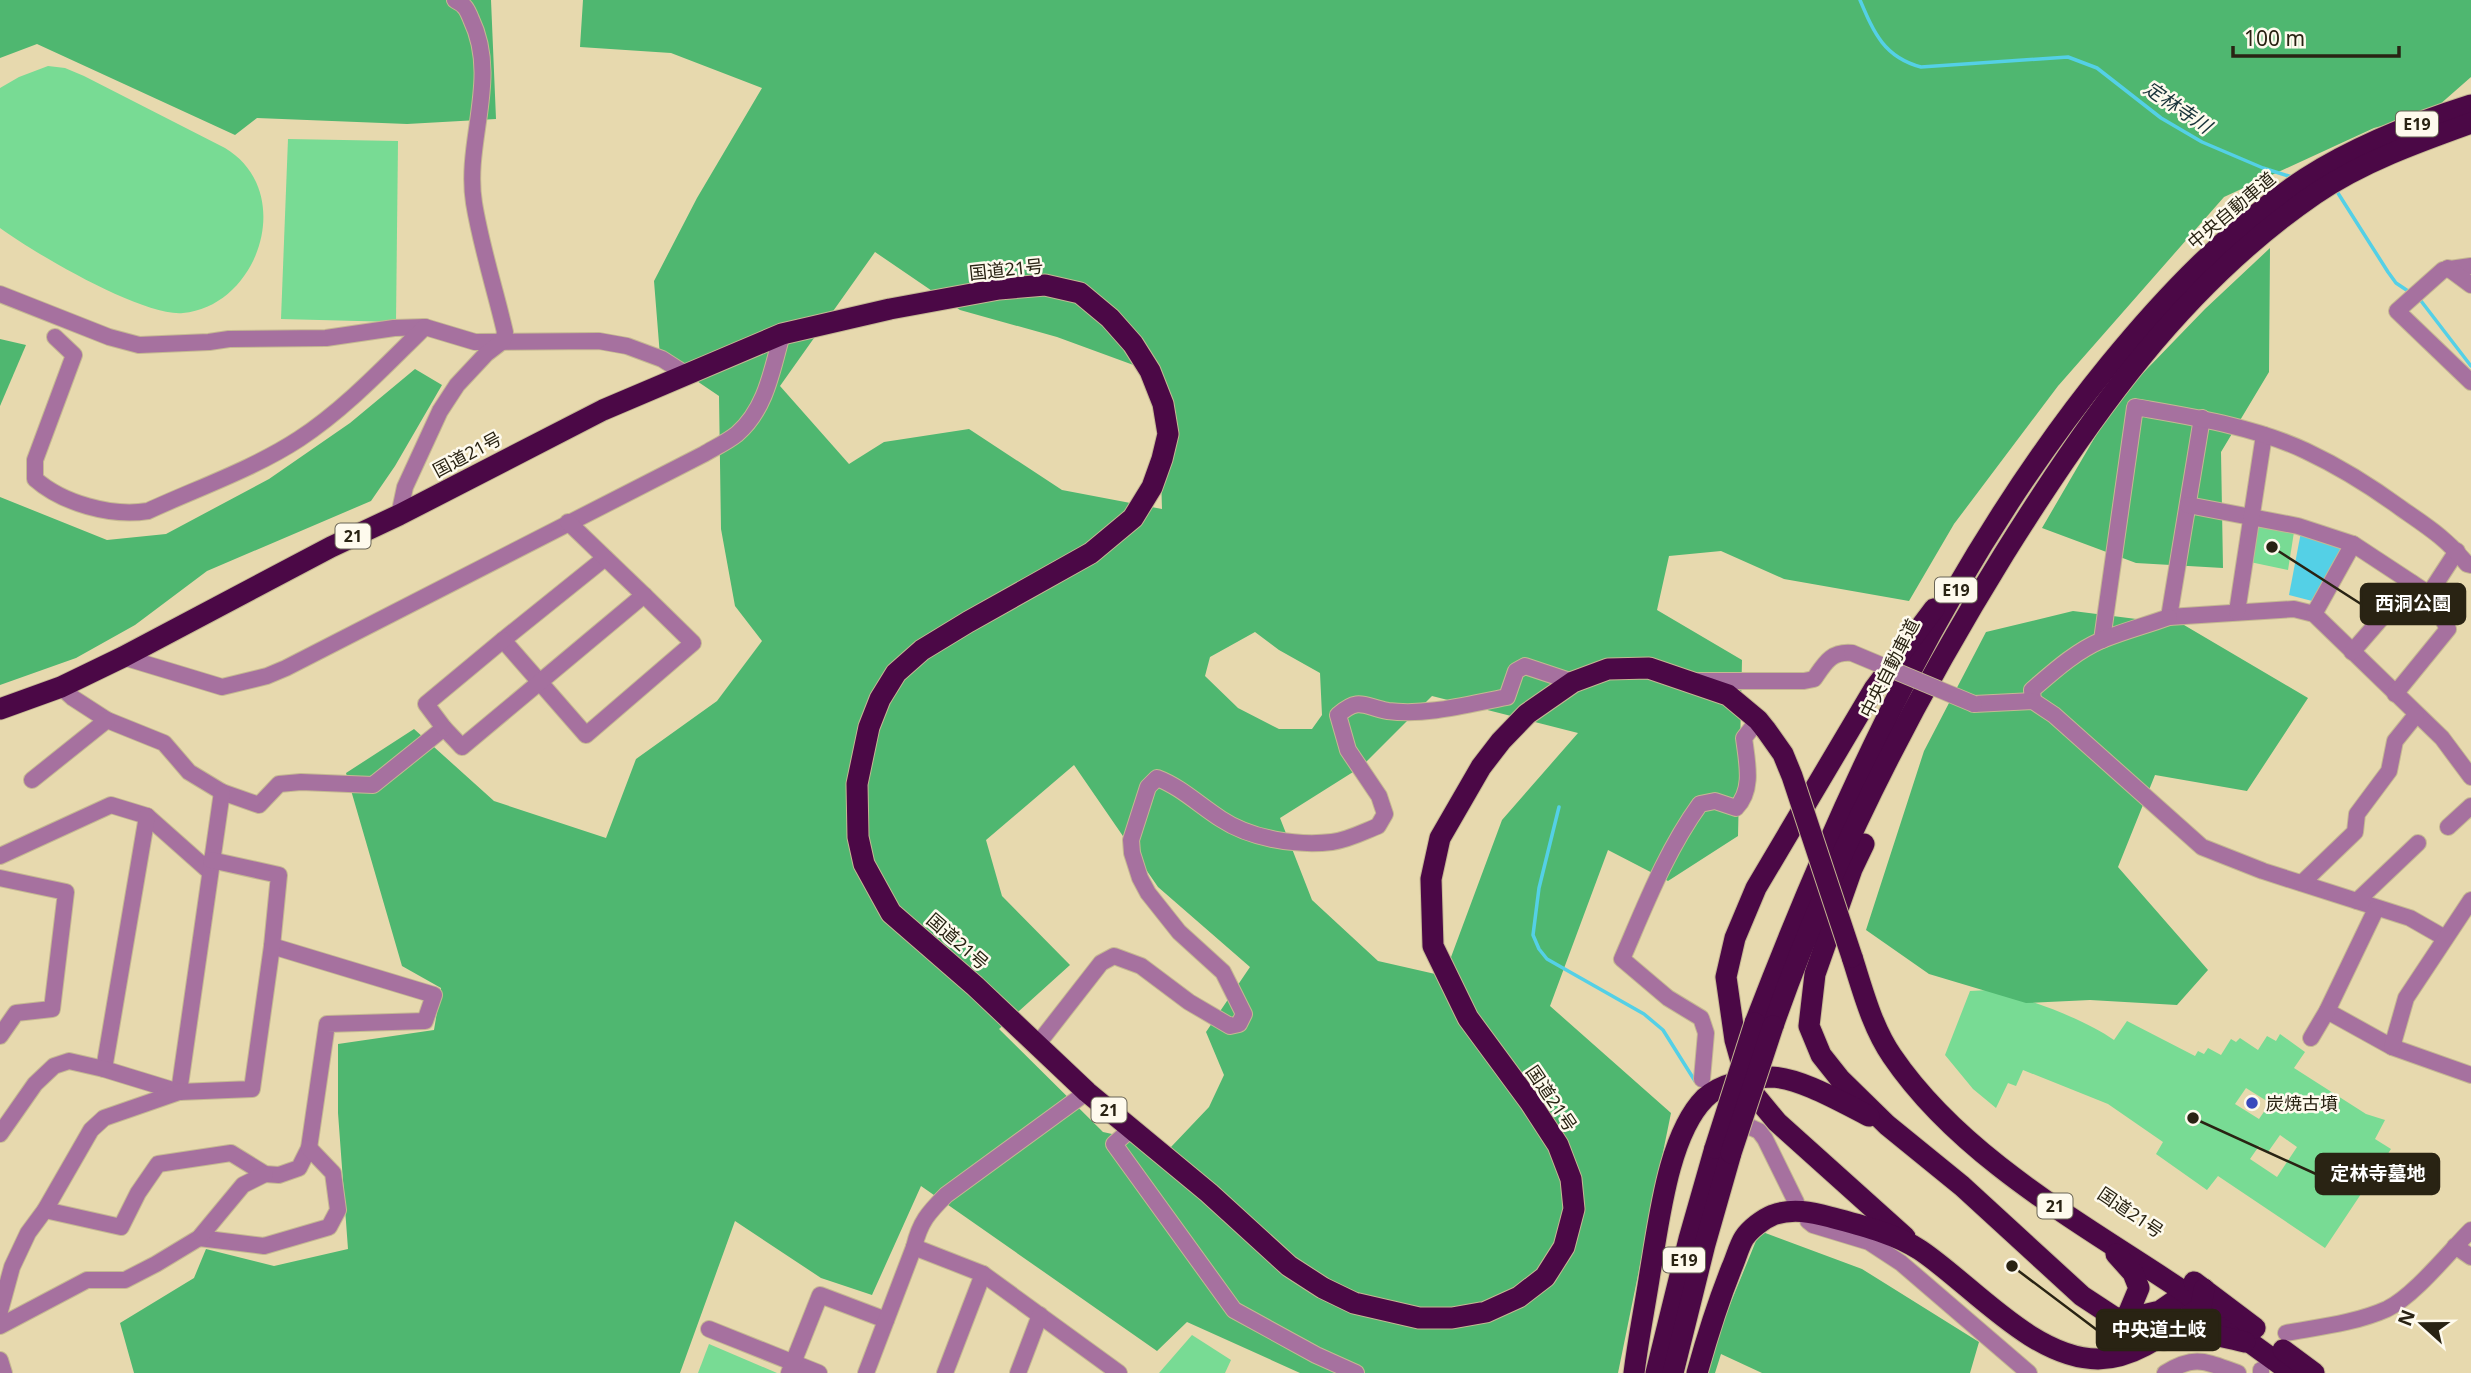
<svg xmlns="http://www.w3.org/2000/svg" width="2471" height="1373" font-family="'Noto Sans','Noto Sans JP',sans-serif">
	<rect width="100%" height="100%" fill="#e7d9ae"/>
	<!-- green -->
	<g fill="#78db94" fill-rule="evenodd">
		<path d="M48,66L65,68L84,76L225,148C297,191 259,306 183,313C143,317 34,253 0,228V88L19,77Z"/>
		<polygon points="288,139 398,141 396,322 281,319"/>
		<polygon points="2256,520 2294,532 2288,570 2250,562"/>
		<path d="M1989,990C2025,997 2084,1019 2114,1040L2127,1021L2195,1056L2198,1051L2204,1054L2208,1048L2221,1055L2231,1039L2236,1042L2240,1038L2258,1050L2267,1036L2276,1041L2280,1034L2305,1052L2294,1068L2366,1114L2385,1120L2375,1139L2391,1149L2325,1248L2218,1176L2207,1190L2156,1154L2163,1142L2108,1104L2023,1070L2016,1086L2008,1083L1996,1108L1973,1089L1945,1055L1970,991ZM2246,1088L2270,1103L2259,1119L2235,1104ZM2280,1135L2297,1147L2277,1177L2250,1159L2259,1146L2268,1152Z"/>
		<polygon points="1192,1335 1231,1360 1225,1373 1159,1373"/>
		<polygon points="709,1344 777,1373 698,1373"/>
	</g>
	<!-- forest -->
	<g fill="#4fb770" fill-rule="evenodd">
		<polygon points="0,0 491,0 496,119 407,124 257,118 235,135 37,44 0,58"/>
		<path d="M583,0H2471V77L2430,113L2374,128L2224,197L2058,386L1954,524L1909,601L1784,579L1721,551L1669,556L1657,610L1742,660L1738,836L1668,881L1608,850L1550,1006L1671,1113L1618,1373H1300L1187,1322L1157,1351L921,1186L872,1295L821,1278L735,1221L680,1373H134L120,1323L194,1278L206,1249L274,1266L348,1249L338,1113V1044L434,1030L441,988L402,966L346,773L414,729L494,801L606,838L636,759L717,701L762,641L735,606L721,529L719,396L660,356L654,281L697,198L762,88L671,53L580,47ZM875,252L960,310L1057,337L1158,374L1162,509L1062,490L969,429L884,442L849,464L780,386ZM1255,632L1279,650L1320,673L1322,715L1312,729H1279L1238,708L1205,676L1210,657ZM1432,696L1578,733L1502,820L1444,976L1378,961L1312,900L1280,818L1361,767ZM1074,765L1158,887L1250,967L1206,1032L1224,1075L1209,1107L1171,1147L1103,1132L999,1029L1070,965L1002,896L986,840Z"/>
		<polygon points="2270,248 2269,372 2221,452 2223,568 2136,563 2042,528 2116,401 2205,309"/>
		<polygon points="0,339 26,345 0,406"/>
		<polygon points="415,369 442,385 395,466 371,501 207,571 135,625 76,658 0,685 0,497 107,540 166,534 269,479 350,423"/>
		<polygon points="2073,611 2184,625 2308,698 2247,791 2155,775 2118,867 2208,970 2177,1005 2090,1000 2026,1003 1929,974 1866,930 1924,751 1986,632"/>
		<polygon points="1760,1231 1862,1269 1979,1342 1970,1373 1762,1373 1721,1354 1715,1373 1705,1373 1711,1351"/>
	</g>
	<!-- water -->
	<polygon fill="#54d0e6" points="2301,532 2348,546 2316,602 2289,595"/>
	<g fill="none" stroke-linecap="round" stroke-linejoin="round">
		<!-- stream -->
		<g stroke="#54d0e6" stroke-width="3.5">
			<path d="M1860,0C1874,33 1884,57 1921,67L2068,57L2097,68L2161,118L2202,142L2263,168L2295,178"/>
			<polyline points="2336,190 2388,272 2396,283 2411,293"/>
			<polyline points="2418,297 2471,366"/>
			<polyline points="1559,807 1539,888 1533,935 1539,949 1547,959 1644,1014 1663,1030 1695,1081"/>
		</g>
		<defs>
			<g id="minor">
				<polyline points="2471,266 2443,270 2397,311 2471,382"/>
				<polyline points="2448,268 2471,285"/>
				<polyline points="0,294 109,337 139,345 209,342 229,339 326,338 394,328 425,327 475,342 599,341 627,346 662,359 687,375"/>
				<path d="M55,337L74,355L35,460V479C62,503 111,517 148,511C198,488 253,469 299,439C345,409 385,366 425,327"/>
				<polyline points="2202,418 2169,617 2294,609 2314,614 2442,738 2471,777"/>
				<polyline points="2188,505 2298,526 2353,544 2429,594 2448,629 2395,694"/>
				<path d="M399,515L405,487L440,411L457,385L486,354L503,341L505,332C495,289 481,246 474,203C464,141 500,79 471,19C467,9 465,5 455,0"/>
				<polyline points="605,558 503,640 586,735 693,643 644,595"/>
				<polyline points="2429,594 2457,551"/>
				<polyline points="2237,612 2264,435"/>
				<polyline points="2314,614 2353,544"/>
				<path d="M2102,640L2135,407C2192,417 2253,426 2306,451C2340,467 2372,487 2402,509C2428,527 2447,539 2467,564L2471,565"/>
				<polyline points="2352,652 2412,583"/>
				<path d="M123,657L222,687L267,676L286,668L704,454C714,448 727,442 737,434C766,409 772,370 782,334"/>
				<path d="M1699,681H1804L1814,679C1825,663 1831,651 1852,653"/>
				<polyline points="61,687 73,698 107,720 164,743 189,772 222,792 259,805 279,784 301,782 373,785 444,728 462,747 644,595 568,522"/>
				<path d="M2033,701L2032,690C2054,671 2076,651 2102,640C2124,631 2147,625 2169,617"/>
				<polyline points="1974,704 2033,701 2054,715 2202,847 2263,871 2410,918 2445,938"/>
				<polyline points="444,728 426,704 503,640"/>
				<polyline points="32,780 107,720"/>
				<polyline points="2448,827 2471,806"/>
				<polyline points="0,856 111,805 147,816 209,871"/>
				<polyline points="0,878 66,892 52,1009 16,1013 0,1036"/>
				<polyline points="2302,883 2355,832 2357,814 2389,771 2395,741 2416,715"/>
				<polyline points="2357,901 2418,843"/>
				<polyline points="2327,1011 2392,1047 2471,1075"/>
				<polyline points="2311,1038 2327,1011 2376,909"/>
				<path d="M1037,1045L1101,963L1114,956L1141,966L1189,1002L1230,1026L1239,1024L1244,1014L1223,972L1179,932L1148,893L1140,878L1132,853L1131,840L1148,787L1157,778C1181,787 1199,805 1221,819C1251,839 1297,846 1332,842C1348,840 1363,832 1378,826L1385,814L1379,796L1348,750L1338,715C1360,696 1364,707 1388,711C1428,716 1469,704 1507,697L1516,671L1525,666L1573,682"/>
				<polyline points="2392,1047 2406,998 2471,900"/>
				<polyline points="104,1069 147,816"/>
				<path d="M1702,1079L1706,1033L1701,1018L1668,998L1622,959C1645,906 1666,851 1700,804L1715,801L1736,808C1754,790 1747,762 1744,738L1758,720"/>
				<polyline points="179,1092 222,792"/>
				<polyline points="1732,1119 1759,1131 1765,1139 1796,1202"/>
				<polyline points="1131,1129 1114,1144 1234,1310 1316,1355 1356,1373"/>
				<polyline points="0,1134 35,1084 54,1066 69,1061 104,1069 179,1092"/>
				<polyline points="45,1210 121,1227 138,1193 158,1164 231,1153 265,1174 279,1175 299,1168 309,1148 327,1024 425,1021 434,995 272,946"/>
				<polyline points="1808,1221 1813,1225 1869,1242 1901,1263 2029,1373"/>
				<polyline points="199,1238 264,1246 329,1227 338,1210 333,1173 309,1148"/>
				<polyline points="2455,1246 2471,1257"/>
				<polyline points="914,1247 983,1274 1119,1373"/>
				<polyline points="0,1311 12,1267 28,1233 45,1210 91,1130 104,1118 179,1092 252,1089 272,946 279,875 211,860"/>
				<polyline points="0,1326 87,1280 125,1280 156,1264 199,1238 243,1185 265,1174"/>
				<polyline points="709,1329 819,1373"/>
				<path d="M2286,1333C2319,1327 2356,1323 2387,1309C2414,1296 2449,1252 2471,1230"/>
				<polyline points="0,1360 4,1373"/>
				<polyline points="789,1373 820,1295 886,1320"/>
				<path d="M866,1373L914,1247C920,1222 928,1213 946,1195L1087,1092"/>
				<polyline points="945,1373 983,1274"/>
				<polyline points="1018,1373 1040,1315"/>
				<path d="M2165,1373C2196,1354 2206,1362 2238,1373"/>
				<polyline points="2261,1373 2261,1370"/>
			</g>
			<g id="highway">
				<polyline points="0,709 61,687 123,657 331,547 399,515 603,410 782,334 890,309 999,289 1045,285 1080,293 1110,318 1133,344 1150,371 1163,404 1168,434 1162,459 1152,487 1133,518 1091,553 968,622 922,650 896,673 880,699 869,727 857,784 858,837 864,864 891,913 975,986 1087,1092 1209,1193 1289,1266 1323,1288 1354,1303 1419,1318 1452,1318 1486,1312 1519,1297 1545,1277 1564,1247 1574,1209 1571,1179 1558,1145 1530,1102 1468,1018 1433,946 1431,879 1440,838 1481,767 1501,741 1527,714 1573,682 1608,669 1649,668 1728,695 1758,720 1766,730"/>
				<polyline points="1864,844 1852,869 1815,974 1809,1026 1821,1055 1840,1079 1887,1125 1962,1186 2082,1296 2114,1317 2126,1319 2160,1311 2186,1293 2204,1289"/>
				<path d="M1852,957C1863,991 1872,1027 1892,1056C1962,1159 2085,1225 2186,1293L2201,1307L2292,1373"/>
				<path d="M1755,1023C1844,791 1951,559 2109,365C2166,295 2230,228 2306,178C2356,146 2414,123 2471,105"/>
				<path d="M1773,1026C1831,860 1912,703 2004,554C2089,418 2181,286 2315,194C2362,162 2418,142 2471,123"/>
				<polyline points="1744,1072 1735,1040 1726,977 1735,938 1756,888 1874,689 1934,609"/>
				<polyline points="1748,1087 1777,1122 1905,1237"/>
				<polyline points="2116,1254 2133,1273 2139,1288 2126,1319"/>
				<polyline points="2194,1282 2255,1328"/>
				<path d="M2164,1340C2195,1328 2214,1335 2245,1342"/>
				<polyline points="2283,1350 2314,1373"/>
				<path d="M1634,1373C1638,1340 1645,1306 1650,1273C1659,1222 1668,1135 1705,1098C1721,1083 1750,1078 1770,1077C1799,1077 1843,1103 1869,1116"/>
				<polyline points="1656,1373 1689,1239 1715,1148"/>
				<polyline points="1673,1373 1705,1244 1731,1153"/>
				<path d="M1697,1373C1707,1337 1718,1302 1732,1267C1736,1258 1739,1246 1744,1238C1750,1229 1763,1219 1773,1215C1792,1208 1812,1212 1830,1217C1860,1225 1894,1233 1920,1250C1971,1284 2033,1359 2098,1359C2139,1358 2170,1329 2201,1307L2204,1289"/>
			</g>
		</defs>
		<!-- minor casing -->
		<use href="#minor" stroke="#c5b892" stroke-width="18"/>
		<!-- highway casing -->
		<use href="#highway" stroke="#c5b892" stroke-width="23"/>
		<!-- minor -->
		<use href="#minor" stroke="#a6719f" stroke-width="16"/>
		<!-- highway -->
		<use href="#highway" stroke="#4b0846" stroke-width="21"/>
		<defs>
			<polyline id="minor-bridge" points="1852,653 1974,704"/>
			<g id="highway-bridge">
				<polyline points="1766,730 1783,754 1792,776 1852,957"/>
				<polyline points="1715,1148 1755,1023"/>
				<polyline points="1731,1153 1773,1026"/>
			</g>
		</defs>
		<!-- minor-bridge casing -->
		<use href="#minor-bridge" stroke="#c5b892" stroke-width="18" stroke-linecap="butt"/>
		<!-- highway-bridge casing -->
		<use href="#highway-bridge" stroke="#c5b892" stroke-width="23" stroke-linecap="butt"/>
		<!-- minor-bridge -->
		<use href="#minor-bridge" stroke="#a6719f" stroke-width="16"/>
		<!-- highway-bridge -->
		<use href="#highway-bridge" stroke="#4b0846" stroke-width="21"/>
	</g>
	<!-- markers -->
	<circle fill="#3949bc" stroke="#fefaed" stroke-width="2.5" cx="2252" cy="1103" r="7"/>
	<g text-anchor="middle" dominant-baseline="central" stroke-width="5" stroke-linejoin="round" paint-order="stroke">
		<!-- shield labels -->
		<g fill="#fefaed" stroke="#696454" stroke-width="2">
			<rect x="2396" y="111.5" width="42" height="25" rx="5"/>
			<rect x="335.5" y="523.5" width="35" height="25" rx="5"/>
			<rect x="1935" y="577.5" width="42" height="25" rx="5"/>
			<rect x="1091.5" y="1097.5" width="35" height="25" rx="5"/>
			<rect x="2037.5" y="1193.5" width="35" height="25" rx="5"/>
			<rect x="1663" y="1247.5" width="42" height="25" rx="5"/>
		</g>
		<g font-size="16" font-weight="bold" fill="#292313">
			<text x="2417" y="124">E19</text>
			<text x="353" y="536">21</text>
			<text x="1956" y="590">E19</text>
			<text x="1109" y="1110">21</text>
			<text x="2055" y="1206">21</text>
			<text x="1684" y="1260">E19</text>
		</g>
		<!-- street labels -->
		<g font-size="18" fill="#292313" stroke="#fefaed">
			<text transform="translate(2231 210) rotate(-40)">中央自動車道</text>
			<text transform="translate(1006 269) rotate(-6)">国道21号</text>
			<text transform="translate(467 454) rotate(-28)">国道21号</text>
			<text transform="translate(1889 668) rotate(-63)">中央自動車道</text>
			<text transform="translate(958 941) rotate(41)">国道21号</text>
			<text transform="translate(1552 1098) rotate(56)">国道21号</text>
			<text transform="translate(2131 1212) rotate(34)">国道21号</text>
		</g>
		<!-- poi labels -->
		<g font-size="18" fill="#292313" stroke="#fefaed" text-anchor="start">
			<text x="2266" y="1103">炭焼古墳</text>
		</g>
		<!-- water labels -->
		<g font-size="19" font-style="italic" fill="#183339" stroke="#fefaed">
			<text transform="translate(2178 107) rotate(34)">定林寺川</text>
		</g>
	</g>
	<!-- callouts -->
	<path fill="none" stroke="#292313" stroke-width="2.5" d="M2272 547L2361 604M2193 1118L2316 1174M2012 1266L2097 1330"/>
	<g fill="#292313" stroke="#fefaed" stroke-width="2.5">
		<circle cx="2272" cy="547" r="7"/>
		<circle cx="2193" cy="1118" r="7"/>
		<circle cx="2012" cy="1266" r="7"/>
	</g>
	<g fill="#292313" stroke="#292313" stroke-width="2.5">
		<rect x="2361" y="584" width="104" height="40" rx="7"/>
		<rect x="2316" y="1154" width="123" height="40" rx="7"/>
		<rect x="2097" y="1310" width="123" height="40" rx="7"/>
	</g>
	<g font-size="19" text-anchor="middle" font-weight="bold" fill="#fff">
		<text x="2413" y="610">西洞公園</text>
		<text x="2378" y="1180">定林寺墓地</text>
		<text x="2159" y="1336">中央道土岐</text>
	</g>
	<!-- north arrow -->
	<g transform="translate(2422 1324) rotate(291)" stroke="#fefaed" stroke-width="5" paint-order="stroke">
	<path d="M0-5L12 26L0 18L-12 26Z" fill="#292313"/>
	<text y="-10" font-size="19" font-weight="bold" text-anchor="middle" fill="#292313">N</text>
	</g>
	<!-- scale -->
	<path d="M2233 46v10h166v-10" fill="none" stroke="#292313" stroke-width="3.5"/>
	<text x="2244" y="46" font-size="21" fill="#292313" stroke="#fefaed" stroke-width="5" paint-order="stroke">100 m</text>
</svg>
